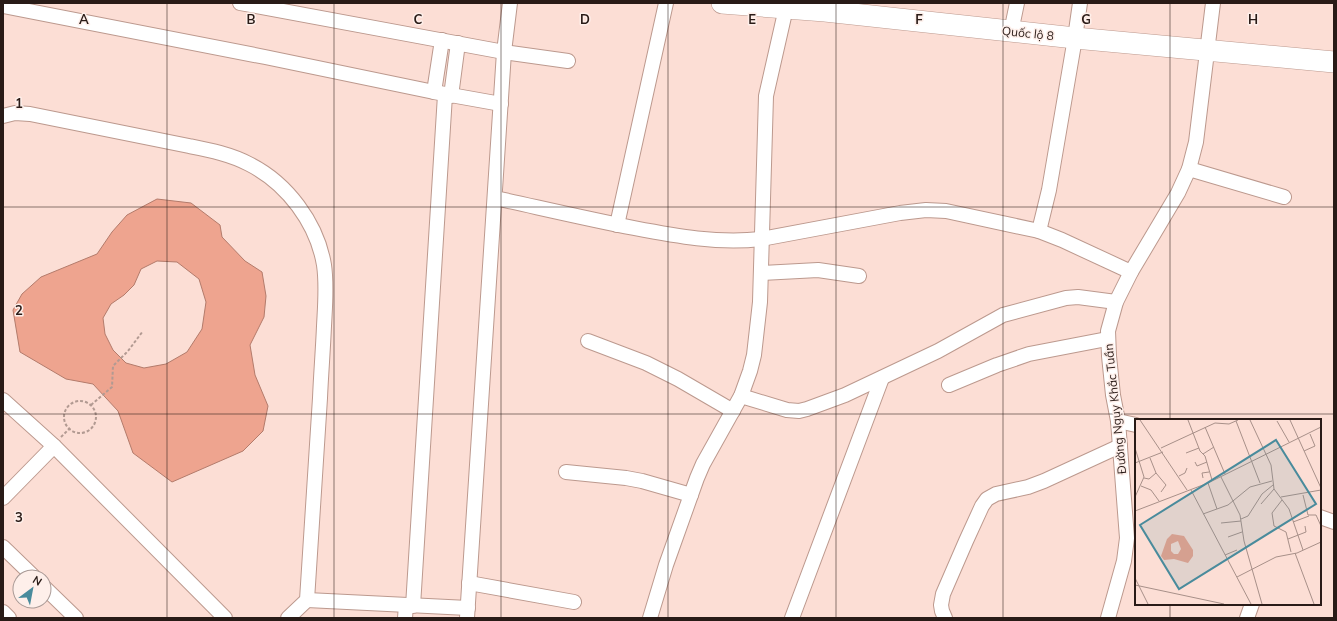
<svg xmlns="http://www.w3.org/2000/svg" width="1337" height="621" font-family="Mulish,sans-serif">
	<rect width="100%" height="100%" fill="#fcded5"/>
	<!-- water -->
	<path fill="#eea48f" stroke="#b37b6b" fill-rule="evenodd" d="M157,199L191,203L220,225L222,237L245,261L262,272L266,296L264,317L250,345L255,375L268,406L263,431L243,451L172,482L133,453L118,411L93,384L66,379L20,352L13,310L22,294L41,277L97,254L112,232L127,215ZM157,261L177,262L199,279L206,302L202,329L187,352L166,364L144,368L126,363L113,350L105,334L103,318L111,304L124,295L134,285L141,269Z"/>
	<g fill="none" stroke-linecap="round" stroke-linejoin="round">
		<defs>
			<g id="minor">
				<polyline points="240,3 504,52 568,61"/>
				<polyline points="3,6 265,57 434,92 501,104"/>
				<polyline points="1011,32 1017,3"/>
				<polyline points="434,92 442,40"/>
				<polyline points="451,96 458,43"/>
				<path d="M3,116L15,113L30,114L189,146C209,150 230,154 249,164C287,183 317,223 324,265C327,285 325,306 324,326C323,350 321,374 320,398C316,465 311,533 307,600L288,618"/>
				<polyline points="1189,169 1284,197"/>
				<path d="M495,198C541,208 588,219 634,228C676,236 718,244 761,239L900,213L926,210L946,211L1039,231L1062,240L1131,272"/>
				<polyline points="617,225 666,3"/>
				<polyline points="1039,231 1049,190 1075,38 1080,3"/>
				<polyline points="761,273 818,270 859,276"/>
				<polyline points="588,341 646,363 678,379 733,411"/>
				<polyline points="949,385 997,365 1029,354 1107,339"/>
				<polyline points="741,396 787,410 799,411 807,409 845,395 938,351 1003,315 1066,298 1078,297 1116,302"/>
				<polyline points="3,400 54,446 225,618"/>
				<polyline points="1118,421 1136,425"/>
				<polyline points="566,472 626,478 642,481 691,495"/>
				<polyline points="3,498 54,446"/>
				<polyline points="1320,517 1334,522"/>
				<polyline points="3,547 34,577"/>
				<polyline points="469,583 574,602"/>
				<polyline points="44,587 76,618"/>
				<polyline points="307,600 468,608"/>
				<polyline points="413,606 445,95"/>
				<polyline points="3,612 9,618"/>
				<polyline points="405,618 406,605"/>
				<polyline points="467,618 504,52 510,3"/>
				<polyline points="650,618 666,565 697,478 703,464 741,396 750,371 754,355 760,302 766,96 786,8 788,3"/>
				<polyline points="792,618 882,378"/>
				<polyline points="945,618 942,611 941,605 943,594 966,541 982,506 987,499 996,494 1028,487 1044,481 1120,446"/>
				<polyline points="1108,618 1124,561 1127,538 1118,421 1113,395 1109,356 1108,331 1116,302 1131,272 1178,193 1189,169 1196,142 1213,3"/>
				<polyline points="1247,618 1252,604"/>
			</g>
			<polyline id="highway" points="722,3 825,11 1075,38 1334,62"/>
		</defs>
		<!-- minor casing -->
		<use href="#minor" stroke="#bc998e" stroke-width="16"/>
		<!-- highway casing -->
		<use href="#highway" stroke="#bc998e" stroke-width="22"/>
		<!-- path -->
		<g stroke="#b29a92" stroke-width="2" stroke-dasharray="3 2" stroke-linecap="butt">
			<circle cx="80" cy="417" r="16"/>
			<polyline points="91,405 112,387 113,366 128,351 143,331"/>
			<polyline points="61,437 70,428"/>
		</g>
		<!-- minor -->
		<use href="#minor" stroke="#fff" stroke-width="14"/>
		<!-- highway -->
		<use href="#highway" stroke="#fff" stroke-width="21"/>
	</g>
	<!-- grid -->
	<path fill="none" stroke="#291b17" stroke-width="1" stroke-opacity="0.55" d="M167,3V618M334,3V618M501,3V618M668,3V618M836,3V618M1003,3V618M1170,3V420M3,207H1334M3,414H1334M1170,604V618"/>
	<g text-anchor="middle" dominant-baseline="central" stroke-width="3" stroke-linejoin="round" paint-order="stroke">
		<!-- street labels -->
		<g font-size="12" fill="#291b17" stroke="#feefea">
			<text transform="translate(1028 33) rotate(6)">Quốc lộ 8</text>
			<text transform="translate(1115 409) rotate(-96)">Đường Ngụy Khắc Tuần</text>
		</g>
	</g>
	<!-- overview -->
	<g transform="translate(1135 419)">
		<rect width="186" height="186" fill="#fcded5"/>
		<path d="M37,115L49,117L58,131V137L53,144L39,140L29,141L26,137L32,120ZM43,122L46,130L43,135H39L36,132V125Z" fill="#eea48f" fill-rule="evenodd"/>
		<path fill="none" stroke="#a89089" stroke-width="1" d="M5,1L52,71M53,1L65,32L70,37L77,61M115,1L136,46L139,70L154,90L168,131M155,1L186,69M101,2L125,64M142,2L154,23M70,8L90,55M0,29L9,58L0,78M26,29L80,4L94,5L103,1M169,32L180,27L175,15M51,34L64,29M68,35L79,28M60,43L62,47L72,43M0,44L28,33M21,54L31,66L26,73M44,57L50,54L52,49M86,58L105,96L109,122L127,185M9,59L14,60L21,54L15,39M68,59L67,54L74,53M73,64L82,90M6,67L16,71L24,82M56,71L116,185M168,76L173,96H181L186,107M146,78L186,71M147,81L137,94L139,107L151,113L156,133M126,85L139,70M0,92L73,64L186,8M68,95L93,86L115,68L137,62M106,100L113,97L127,75L138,66M158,103L174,97M86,104L106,102M93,118L107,113M153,120L171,113L170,107M160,134L179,185M90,136L102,131M102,158L141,138L162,134L186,123M0,159L13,185M0,166L89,185"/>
		<path fill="#498b9c" fill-opacity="0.15" stroke="#498b9c" stroke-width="2" d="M141,21L181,85L44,170L5,106Z"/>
		<rect width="186" height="186" fill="none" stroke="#291b17" stroke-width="2"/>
	</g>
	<g font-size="13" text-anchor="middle" font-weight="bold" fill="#291b17" stroke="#feefea" stroke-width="3" stroke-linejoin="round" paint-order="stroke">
		<text x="84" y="24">A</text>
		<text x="251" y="24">B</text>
		<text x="418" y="24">C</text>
		<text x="585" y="24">D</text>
		<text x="752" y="24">E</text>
		<text x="919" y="24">F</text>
		<text x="1086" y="24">G</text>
		<text x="1253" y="24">H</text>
		<text x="19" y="108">1</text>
		<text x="19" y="315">2</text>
		<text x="19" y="522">3</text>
	</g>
	<!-- border -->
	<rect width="1337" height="621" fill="none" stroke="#291b17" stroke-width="8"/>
	<!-- north arrow -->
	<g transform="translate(32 589) rotate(32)"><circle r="19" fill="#feefea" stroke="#a99a96"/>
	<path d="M0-3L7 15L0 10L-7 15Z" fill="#498b9c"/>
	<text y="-6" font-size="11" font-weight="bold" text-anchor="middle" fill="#291b17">N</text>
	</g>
</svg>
